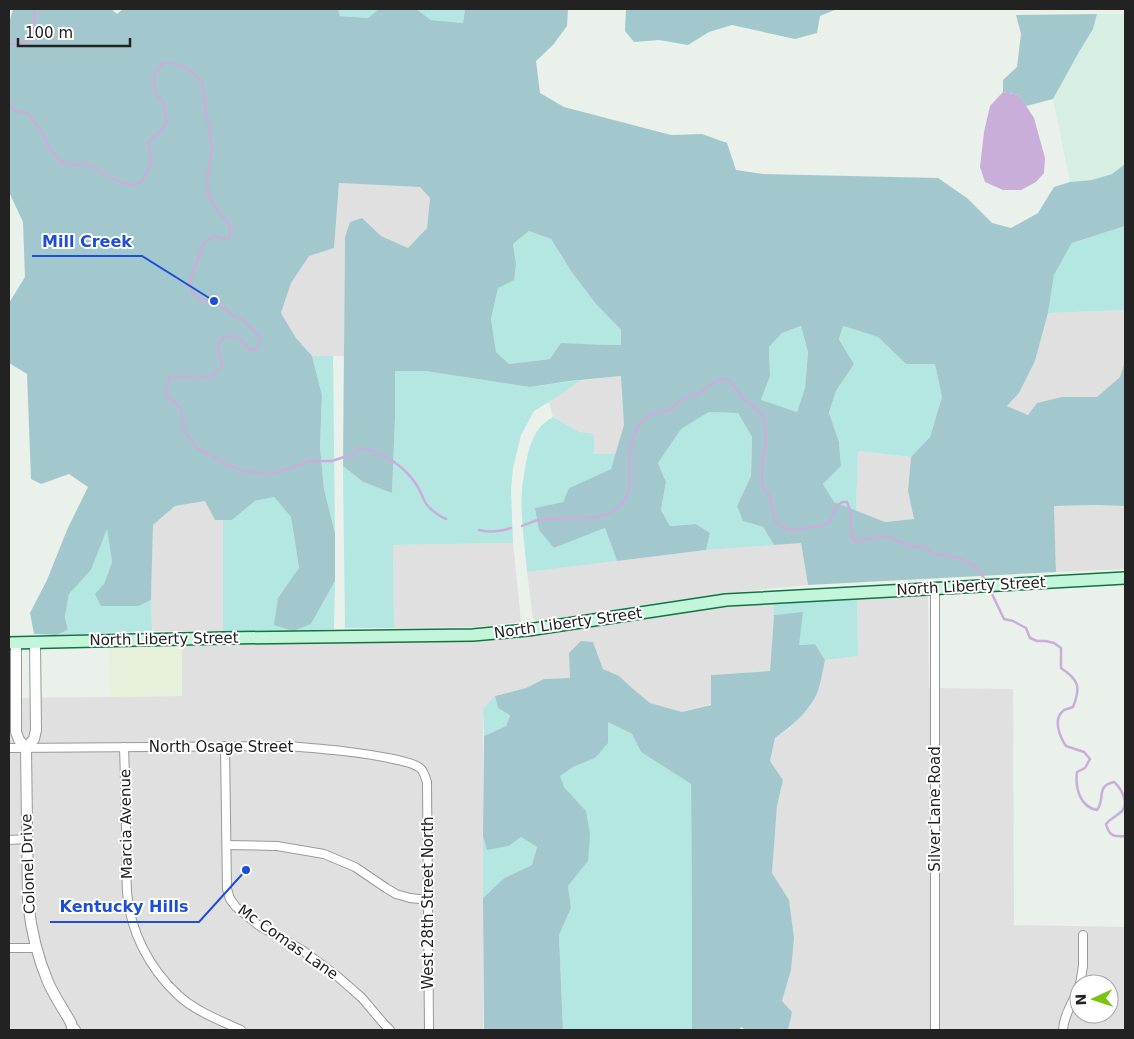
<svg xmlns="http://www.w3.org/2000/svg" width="1134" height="1039" font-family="'DejaVu Sans',sans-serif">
	<rect width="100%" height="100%" fill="#e9f1ea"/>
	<!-- residential -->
	<g fill="#dfe0df" fill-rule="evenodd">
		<polygon points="339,183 420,187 430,198 427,228 408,248 380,236 362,219 350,222 345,237 344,356 312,356 296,338 281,313 291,283 309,255 334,248"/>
		<polygon points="1125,310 1125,362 1120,377 1097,397 1062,397 1028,415 1007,406 1019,393 1035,361 1048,313"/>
		<polygon points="622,376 624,425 616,454 594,454 579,432 553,417 549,402 581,380"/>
		<polygon points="858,451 911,457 908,491 914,519 885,522 856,511"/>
		<polygon points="205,501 215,520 223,520 223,631 152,631 151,600 153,525 175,506"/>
		<polygon points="1097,505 1125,506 1125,569 1056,572 1054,506"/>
		<polygon points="513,543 521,622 477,627 394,628 393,545"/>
		<polygon points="801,543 808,585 747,591 649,604 538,622 533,618 527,572 706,550"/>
		<path d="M928,595L929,688L1013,689L1014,925L1125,927V1030H788L792,1012L782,1001L791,970L789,900L772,873L777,806L783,780L770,761L775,738L790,728L810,706L818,691L825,660L858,656L857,598ZM1079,984H1109V1014H1079Z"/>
		<polygon points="773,604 774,615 770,671 711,675 711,704 682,712 650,703 632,688 619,676 603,669 593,642 569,653 571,678 544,679 526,688 495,696 483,709 483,1030 9,1030 9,698 182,696 182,644 466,641 544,635 724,606"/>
	</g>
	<!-- commercial -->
	<polygon fill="#e6f0da" points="182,644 182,696 110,697 109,646"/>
	<!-- farmland -->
	<polygon fill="#d7eee2" points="1097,14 1125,14 1125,164 1112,174 1092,180 1070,182 1053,99 1079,52 1093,29"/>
	<!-- grass -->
	<g fill="#b4e6e2">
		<polygon points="338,9 379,9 369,18 340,16"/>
		<polygon points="416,9 465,9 463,23 431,20"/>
		<polygon points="1125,226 1125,310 1048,313 1054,275 1072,243"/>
		<polygon points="529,231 551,239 573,274 596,304 621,330 622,345 604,345 550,359 509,364 496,352 491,319 498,288 516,263 513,244"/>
		<polygon points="801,326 808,352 805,388 797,412 761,400 770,376 769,347 782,333"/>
		<polygon points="843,326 878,337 906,364 935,363 942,397 930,437 911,457 858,451 856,511 833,502 823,484 841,466 839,442 829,414 836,391 854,364 839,338"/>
		<polygon points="312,356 333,356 335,533 324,489 320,447 322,395"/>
		<polygon points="395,371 425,371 530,387 581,380 557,397 534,411 521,435 513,468 511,490 513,543 393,545 394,628 345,628 343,466 363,482 392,492 395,419"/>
		<polygon points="709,412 738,413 752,437 751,476 737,506 743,521 763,527 774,545 706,550 710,533 696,524 670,526 661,510 666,482 658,463 680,429"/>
		<path d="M553,417L579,432L594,434V454H616L611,469L569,488L563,502L536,508L554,548L605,528L617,561L527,572C525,545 520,518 522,491C522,484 524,476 525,469C529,447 533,428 553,417Z"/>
		<polygon points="274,497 291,517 299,569 278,598 311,624 335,581 334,629 293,631 223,631 223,520 232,520 255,501"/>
		<polygon points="107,528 112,562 104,584 139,606 151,600 152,631 56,635 68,630 65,617 69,594 91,570"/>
		<polygon points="857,598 858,656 825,660 815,644 798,645 802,613 774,615 773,604"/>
		<polygon points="495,696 498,708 510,714 506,726 484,736 483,709"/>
		<polygon points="607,721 632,734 641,752 691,784 692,913 692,1030 563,1030 559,935 571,908 568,886 588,861 586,811 564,787 559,776 573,767 595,758"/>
		<polygon points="483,836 488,849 509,846 521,837 537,847 532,865 504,878 483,898"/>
	</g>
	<!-- forest -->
	<g fill="#a2c8cd" fill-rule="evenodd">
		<path d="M13,9H111L117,14L123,9H338L340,16L368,18L379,9H416L431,20L463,23L465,9H568L567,26L553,45L536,61L540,93L564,107L671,135L702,134L727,143L736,170L763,174L938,178L967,198L992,223L1011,228L1038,213L1054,187L1070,182L1092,180L1112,174L1125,164V226L1072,243L1054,275L1048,313L1035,361L1019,393L1007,406L1028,415L1037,403L1062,397H1097L1120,377L1125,362V506L1097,505L1054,506L1056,572L808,585L801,543L774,545L763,527L743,521L737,506L751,476L752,437L738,413L709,412L681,429L658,463L666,482L661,510L670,526L696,524L710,533L706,550L617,561L605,528L554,548L539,530L535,508L563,502L569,488L611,469L624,425L621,376L570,381L530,387L425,371H395V419L392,493L363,482L343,466L345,237L350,222L362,218L381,236L408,248L427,228L430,198L420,187L339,183L334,248L309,256L291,283L281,313L296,338L312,356L322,395L320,447L324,489L335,533V581L311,624L293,631L274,625L278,598L299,568L291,517L274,497L255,501L232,520H215L205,501L175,506L153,525L151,600L139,606H101L95,594L104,584L112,562L107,529L91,570L69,594L65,617L68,630L56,635L34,634L30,613L47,580L67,530L88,487L69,474L41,484L31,479L27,374L9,363V303L25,277L23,222L9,192V21L10,20ZM529,231L551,239L573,274L596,304L621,330V345H604L561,343L550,359L509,364L496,352L491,319L498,288L514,280L516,263L513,244ZM801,326L808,352L805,388L797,412L761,400L770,376L769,347L782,333ZM843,326L878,337L906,364H935L942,397L930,437L911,457L908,491L914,519L885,522L834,502L823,484L841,466L839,442L829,413L836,391L854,364L839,339Z"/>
		<polygon points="626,9 837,9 820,16 817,33 795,39 732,25 709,32 688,45 659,40 634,42 625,31"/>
		<polygon points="1097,14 1093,29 1079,52 1053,99 1026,106 1019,95 1003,92 1003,80 1017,67 1021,34 1016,15"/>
		<path d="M803,612L799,645L815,644L825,660C823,670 821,681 818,691C810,711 792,726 775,738L770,761L783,780L777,806L772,873L789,900L794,938L791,970L782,1001L792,1012L788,1030H746L741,1027L739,1030H692V913L691,784L641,752L632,734L608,722V743L595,758L573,767L560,776L564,787L586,811L590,834L588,861L568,886L571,908L559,935L563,1030H484L483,898L504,878L532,865L537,847L521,837L509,846L487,850L483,836L484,736L506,726L510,715L498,708L495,696L526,688L544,679L570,678L569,653L581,641L593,642L603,669L619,676L632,688L650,703L682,712L711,705V675L770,671L774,615Z"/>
	</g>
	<!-- water -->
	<polygon fill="#caaeda" points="1003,92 1019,95 1034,118 1045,158 1044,173 1036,182 1021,190 1003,190 985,182 980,167 984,132 990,106"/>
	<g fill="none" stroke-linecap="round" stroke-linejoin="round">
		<!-- stream -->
		<g stroke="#caaeda" stroke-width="2.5">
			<polyline points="9,44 19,44 29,40 35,27 34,9"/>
			<path d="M9,106L18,112L28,113L44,135L48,145L54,154L63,163L75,165L85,163L122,183L135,185L142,181L151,164L150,149L148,142L161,131L167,121L163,102L156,94L154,84L155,74L163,63C180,62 192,69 202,82L212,148L207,181L208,193L213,205L230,226V237L224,239L216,236L209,239L202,247L190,281L192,292L200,300L214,301L222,305L231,314L243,320L259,336L260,343L255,350L247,347L241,340L234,336H226L219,342L218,351L222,364C220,367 217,372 215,374C205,381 181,376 170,377L167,386L168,397L176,403L181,410L185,433L198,449L212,455L224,464L243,471L264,474L278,472L310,461H332L350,455L361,448C383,452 404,466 416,484C420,490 422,496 425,502C429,509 439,516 446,519"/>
			<path d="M522,526C527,524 533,521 539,520C565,515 605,526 623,502C635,487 628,470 630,453C633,429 642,410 669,411L677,403L688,396L697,395L717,380L728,379L735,387L742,397L763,415L765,428L766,443L762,465V480L764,488L769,495L775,521L783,527L791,530L821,526L829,523L833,514L835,507L842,502H847L851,513V530L853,540L858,541L878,537H889L911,546L926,548L934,554L956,557L973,565L978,569L985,580"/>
			<path d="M479,530C491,533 500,532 511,528"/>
			<path d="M992,594L1004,619L1013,621L1026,628L1030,638L1037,641H1046L1054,643L1061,648V668C1079,680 1081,687 1073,707C1070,708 1067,709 1064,710C1052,719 1060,737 1066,746L1084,752L1090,759L1085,768L1077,772C1075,788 1080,807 1097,810C1106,799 1095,786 1114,782C1121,788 1129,802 1122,811C1117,816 1111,818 1106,824C1109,836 1114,837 1125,836"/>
		</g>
		<defs>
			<g id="minor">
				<polyline points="225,746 227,889 230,899 236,907 258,925 302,950 337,976 362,998 384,1024 390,1030"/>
				<path d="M124,747C125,777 126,808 126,838C127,856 126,874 127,892C130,931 149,968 178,995C195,1011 219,1020 241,1030"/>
				<path d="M9,748L288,746C325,749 362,752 398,760C405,762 414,763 420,768C424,771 425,777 427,782L429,1030"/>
				<polyline points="9,840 27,839"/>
				<polyline points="227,845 277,846 324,854 355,867 386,888 396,894 410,898 429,900"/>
				<polyline points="9,948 36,948"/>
				<polyline points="1080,984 1083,966 1083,935"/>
				<polyline points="935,1030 935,588"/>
				<path d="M1063,1030C1064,1013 1074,1002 1079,986"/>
			</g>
			<g id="tertiary">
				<polyline points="16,643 16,732 19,740 26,748"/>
				<path d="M35,643L36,730L34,739L26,748L28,902C31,930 37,956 48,982C54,996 64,1010 71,1023L72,1027L75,1030"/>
			</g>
			<polyline id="secondary" points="9,643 224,638 473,635 528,630 726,600 1125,578"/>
		</defs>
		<!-- minor casing -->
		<use href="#minor" stroke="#999" stroke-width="10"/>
		<!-- tertiary casing -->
		<use href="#tertiary" stroke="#999" stroke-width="12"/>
		<!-- secondary casing -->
		<use href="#secondary" stroke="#0f7342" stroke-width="14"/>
		<!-- minor -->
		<use href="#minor" stroke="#fff" stroke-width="8"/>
		<!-- tertiary -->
		<use href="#tertiary" stroke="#fff" stroke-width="10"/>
		<!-- secondary -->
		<use href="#secondary" stroke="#c3f5da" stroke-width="11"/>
	</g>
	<g text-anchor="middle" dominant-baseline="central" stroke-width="4" stroke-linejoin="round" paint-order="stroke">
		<!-- street labels -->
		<g font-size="15" fill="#222" stroke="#fff">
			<text transform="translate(971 586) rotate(-3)">North Liberty Street</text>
			<text transform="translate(568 623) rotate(-8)">North Liberty Street</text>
			<text transform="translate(164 639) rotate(-1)">North Liberty Street</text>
			<text x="221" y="747">North Osage Street</text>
			<text transform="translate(935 809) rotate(-90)">Silver Lane Road</text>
			<text transform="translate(126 824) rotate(-91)">Marcia Avenue</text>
			<text transform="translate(28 864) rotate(-92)">Colonel Drive</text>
			<text transform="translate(428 903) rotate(-90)">West 28th Street North</text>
			<text transform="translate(288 942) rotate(35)">Mc Comas Lane</text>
		</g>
	</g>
	<!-- callouts -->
	<path fill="none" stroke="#1d4ed8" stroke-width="2" d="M214 301L142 256H32M246 870L199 922H50"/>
	<g fill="#1d4ed8" stroke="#fff" stroke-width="2">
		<circle cx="214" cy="301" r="5"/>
		<circle cx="246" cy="870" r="5"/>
	</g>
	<g font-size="16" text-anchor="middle" font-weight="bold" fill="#1d4ed8" stroke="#fff" stroke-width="4" stroke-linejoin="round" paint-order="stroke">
		<text x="87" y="247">Mill Creek</text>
		<text x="124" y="912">Kentucky Hills</text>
	</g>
	<!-- border -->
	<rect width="1134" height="1039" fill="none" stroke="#222222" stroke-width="20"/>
	<!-- north arrow -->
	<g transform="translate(1094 999) rotate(267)"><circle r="24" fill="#ffffff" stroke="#a7a7a7"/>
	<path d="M0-4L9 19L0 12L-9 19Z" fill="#7bc211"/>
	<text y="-8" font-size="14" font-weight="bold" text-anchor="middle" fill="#222222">N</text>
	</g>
	<!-- scale -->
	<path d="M18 38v8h112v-8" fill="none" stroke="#222222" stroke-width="2.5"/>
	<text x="25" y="38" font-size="15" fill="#222222" stroke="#ffffff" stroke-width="4" paint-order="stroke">100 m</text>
</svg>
